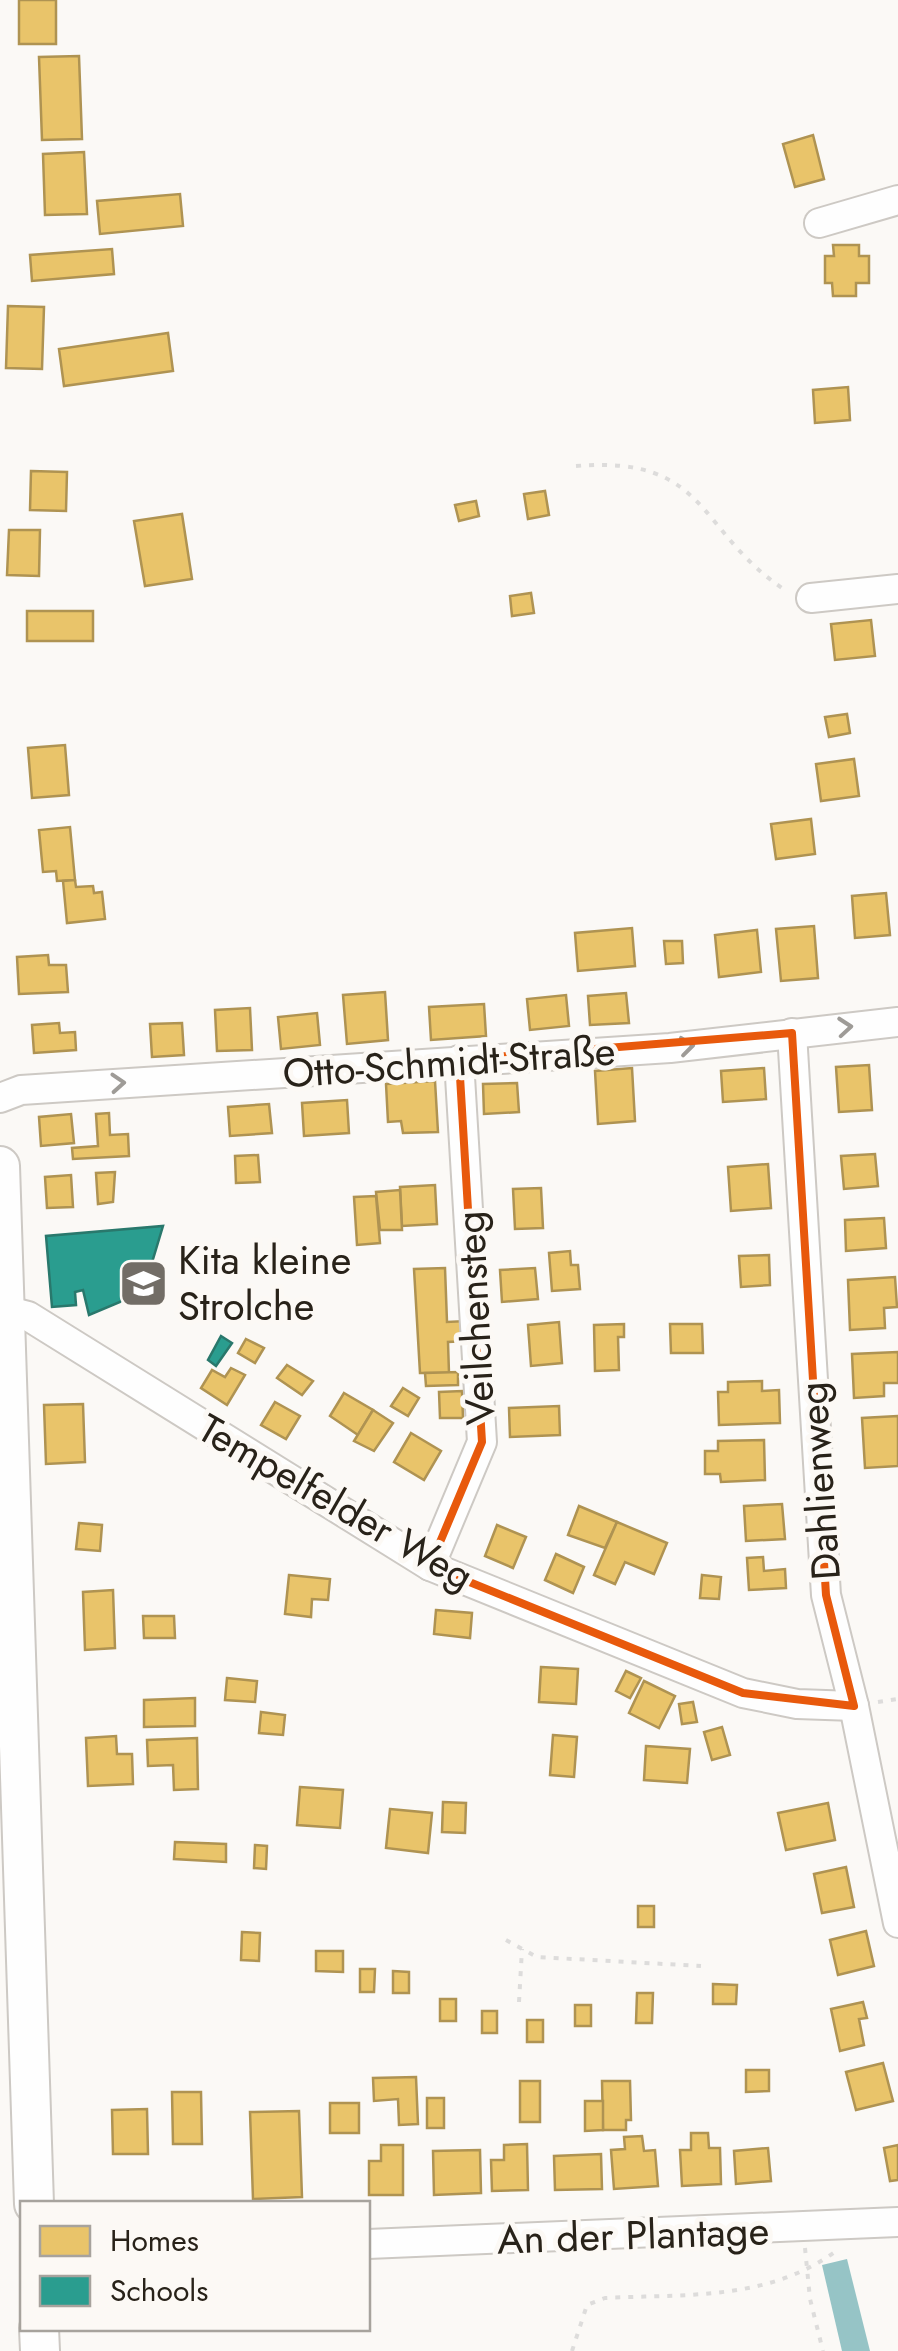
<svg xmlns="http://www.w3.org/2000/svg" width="898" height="2351" font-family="Jost,sans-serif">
	<rect width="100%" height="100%" fill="#fbf9f6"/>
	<!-- water -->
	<polygon fill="#96c4c6" points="847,2259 870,2351 842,2351 822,2265"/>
	<!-- homes -->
	<g fill="#e9c46a" stroke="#af9352" stroke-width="2.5">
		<rect x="19" y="0" width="37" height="44"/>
		<polygon points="79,56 82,139 42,140 39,57"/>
		<polygon points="813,135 824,179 795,187 783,144"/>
		<polygon points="84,152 87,214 45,215 43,154"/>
		<polygon points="180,194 183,226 100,234 97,201"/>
		<polygon points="833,245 859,245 859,256 869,256 869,283 856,283 856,296 833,296 832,283 825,283 825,256 834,256"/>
		<polygon points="112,249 114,274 32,281 30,255"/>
		<polygon points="8,306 44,307 42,369 6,368"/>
		<polygon points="168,333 173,371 64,386 59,349"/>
		<polygon points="848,387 850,420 815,423 813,390"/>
		<polygon points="31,471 67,472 66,511 30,510"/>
		<polygon points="545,491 549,515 528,519 524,494"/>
		<polygon points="476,501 479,516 459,521 455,505"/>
		<polygon points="182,514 192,579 145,586 134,521"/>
		<polygon points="9,530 40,530 39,576 7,575"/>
		<polygon points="531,593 534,613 512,616 510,596"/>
		<rect x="27" y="611" width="66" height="30"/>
		<polygon points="871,620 875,656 835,660 831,624"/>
		<polygon points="847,714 850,733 829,737 825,717"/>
		<polygon points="65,745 69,795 32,798 28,748"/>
		<polygon points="854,759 859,796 821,801 816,764"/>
		<polygon points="811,819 815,854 776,859 771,824"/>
		<polygon points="70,827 75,880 57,881 56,871 43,872 39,830"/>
		<polygon points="75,880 76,887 93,886 94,893 102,892 105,919 67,923 63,881"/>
		<polygon points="886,893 890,935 855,938 852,896"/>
		<polygon points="814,926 818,978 781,981 776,929"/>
		<polygon points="632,928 635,966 578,971 575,933"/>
		<polygon points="757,930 761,972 719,977 715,935"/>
		<polygon points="664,941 682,941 683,963 666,964"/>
		<polygon points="48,955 49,965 66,965 68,992 19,994 17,957"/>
		<polygon points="385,992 388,1040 347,1044 343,995"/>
		<polygon points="626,993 629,1023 590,1025 588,996"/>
		<polygon points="566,995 569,1026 530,1030 527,999"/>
		<polygon points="484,1004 486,1036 431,1040 429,1007"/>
		<polygon points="250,1008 252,1050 217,1051 215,1010"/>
		<polygon points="317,1013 320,1045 281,1049 278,1017"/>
		<polygon points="59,1023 60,1033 75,1032 76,1050 34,1053 32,1025"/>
		<polygon points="182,1023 184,1055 152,1057 150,1024"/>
		<polygon points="869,1065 872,1110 839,1112 836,1067"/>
		<polygon points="632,1068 635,1121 598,1124 595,1071"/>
		<polygon points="764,1068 766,1099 723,1102 721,1071"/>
		<polygon points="435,1081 438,1132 403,1133 401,1121 388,1122 386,1084"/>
		<polygon points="517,1083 519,1112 484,1114 483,1084"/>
		<polygon points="347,1100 349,1133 304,1136 302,1103"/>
		<polygon points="269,1104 272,1133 230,1136 228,1107"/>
		<polygon points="109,1113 110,1135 128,1134 129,1156 73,1159 72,1148 98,1146 96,1114"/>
		<polygon points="71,1114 74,1143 41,1146 39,1117"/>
		<polygon points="875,1154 878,1186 844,1189 841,1156"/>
		<polygon points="258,1155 260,1182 236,1183 235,1156"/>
		<polygon points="768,1164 771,1208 731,1211 728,1167"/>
		<polygon points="115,1172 113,1202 98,1204 96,1173"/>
		<polygon points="71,1175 73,1207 47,1208 45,1177"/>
		<polygon points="435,1185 437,1224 402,1226 400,1187"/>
		<polygon points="541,1188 543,1228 515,1229 513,1189"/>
		<polygon points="400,1190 402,1230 380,1230 376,1192"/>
		<polygon points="376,1196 380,1243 357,1245 354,1197"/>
		<polygon points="884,1218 886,1248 846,1251 845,1220"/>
		<polygon points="570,1251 571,1265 578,1265 580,1289 552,1291 549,1253"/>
		<polygon points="769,1255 770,1285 741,1287 739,1256"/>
		<polygon points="445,1268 447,1322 466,1321 467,1341 448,1342 449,1373 420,1373 414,1269"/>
		<polygon points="535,1268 538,1299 502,1302 500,1270"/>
		<polygon points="895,1277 897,1307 884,1308 885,1328 850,1330 848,1280"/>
		<polygon points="559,1322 562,1363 531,1366 528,1325"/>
		<polygon points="624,1324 624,1337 618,1337 619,1370 595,1371 594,1325"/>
		<polygon points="670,1324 702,1324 703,1353 671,1353"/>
		<polygon points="246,1339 264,1348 255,1363 238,1353"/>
		<polygon points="898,1352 898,1383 884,1383 884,1396 854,1398 852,1354"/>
		<polygon points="287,1365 313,1381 302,1395 277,1378"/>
		<polygon points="231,1368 245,1375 227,1405 201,1388 212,1370 225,1377"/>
		<polygon points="458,1372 458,1385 426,1386 425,1373"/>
		<polygon points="762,1381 762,1391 779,1390 780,1423 719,1425 718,1392 728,1392 728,1382"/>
		<polygon points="403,1388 419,1398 408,1416 391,1406"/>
		<polygon points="462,1391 463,1418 440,1418 439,1392"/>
		<polygon points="344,1393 373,1410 358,1435 330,1416"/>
		<polygon points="275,1402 300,1416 286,1439 261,1425"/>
		<polygon points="83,1404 85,1462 46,1464 44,1405"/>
		<polygon points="559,1406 560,1435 510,1437 509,1408"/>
		<polygon points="373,1410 393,1423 374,1451 354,1441"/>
		<polygon points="898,1416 898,1466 865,1468 862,1418"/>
		<polygon points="411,1433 441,1451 424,1480 394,1462"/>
		<polygon points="764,1440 765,1480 721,1482 720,1474 705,1474 705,1451 718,1451 718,1441"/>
		<polygon points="782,1504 785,1539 746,1541 744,1506"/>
		<polygon points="579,1506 617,1522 605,1548 568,1535"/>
		<polygon points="617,1522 667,1543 654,1574 625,1562 615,1584 594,1575"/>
		<polygon points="79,1523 102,1525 100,1551 76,1549"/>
		<polygon points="497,1525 526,1537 513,1568 485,1556"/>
		<polygon points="556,1554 584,1567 573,1593 545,1580"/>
		<polygon points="763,1557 764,1571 785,1569 786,1588 749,1590 747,1558"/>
		<polygon points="289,1575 330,1579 328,1600 312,1599 311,1617 285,1614"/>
		<polygon points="702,1575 721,1577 719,1599 700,1598"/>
		<polygon points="113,1590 115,1648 85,1650 83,1592"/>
		<polygon points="436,1610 472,1613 470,1638 434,1634"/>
		<polygon points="143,1616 174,1616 175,1638 144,1638"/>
		<polygon points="541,1667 578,1669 576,1704 539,1702"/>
		<polygon points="626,1671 641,1678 630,1698 616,1691"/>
		<polygon points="227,1678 257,1681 255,1702 225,1700"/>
		<polygon points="644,1681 675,1696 659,1728 629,1713"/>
		<polygon points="195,1698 195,1726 144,1727 144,1700"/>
		<polygon points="693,1702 697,1722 682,1724 679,1704"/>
		<polygon points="261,1712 285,1715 283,1735 259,1733"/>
		<polygon points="722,1727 730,1755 712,1760 704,1732"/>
		<polygon points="553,1735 577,1737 574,1777 550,1775"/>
		<polygon points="116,1736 117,1754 132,1754 133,1784 88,1786 86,1738"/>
		<polygon points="197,1738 198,1789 174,1790 173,1765 148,1766 147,1740"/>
		<polygon points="646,1746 690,1749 687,1783 644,1780"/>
		<polygon points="300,1787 343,1790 340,1828 297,1825"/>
		<polygon points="443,1802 466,1803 465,1833 442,1832"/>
		<polygon points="828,1803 835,1840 786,1850 778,1813"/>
		<polygon points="390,1809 432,1813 428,1853 386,1848"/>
		<polygon points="175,1842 226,1844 226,1862 174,1859"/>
		<polygon points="255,1845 267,1846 266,1869 254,1868"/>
		<polygon points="846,1867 854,1907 822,1913 814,1874"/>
		<rect x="638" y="1906" width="16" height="21"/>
		<polygon points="866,1931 874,1966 838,1975 830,1940"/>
		<polygon points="242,1932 260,1933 259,1961 241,1960"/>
		<polygon points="316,1951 343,1951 343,1972 316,1971"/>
		<polygon points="360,1969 375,1969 374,1992 360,1992"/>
		<polygon points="393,1971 409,1972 409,1993 393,1993"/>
		<polygon points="713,1984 737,1985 736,2004 713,2004"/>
		<polygon points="637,1993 653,1993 652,2023 636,2023"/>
		<rect x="440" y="1999" width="16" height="22"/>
		<polygon points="863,2002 867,2018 859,2019 864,2045 840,2051 831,2009"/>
		<rect x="575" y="2005" width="16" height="21"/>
		<rect x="482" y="2011" width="15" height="22"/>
		<rect x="527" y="2020" width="16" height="22"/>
		<polygon points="883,2063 893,2101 856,2110 846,2072"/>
		<polygon points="746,2070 769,2070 769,2091 746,2092"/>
		<polygon points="416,2077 418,2124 399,2125 398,2099 374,2101 373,2078"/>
		<rect x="520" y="2081" width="20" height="41"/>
		<polygon points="602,2081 630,2081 631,2120 626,2120 626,2130 603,2130"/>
		<polygon points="172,2092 201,2092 202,2144 173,2144"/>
		<rect x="427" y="2098" width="17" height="30"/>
		<polygon points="585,2101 603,2101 603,2130 585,2131"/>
		<rect x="330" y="2103" width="29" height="30"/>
		<polygon points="147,2109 148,2154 113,2154 112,2110"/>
		<polygon points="299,2111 302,2197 253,2199 250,2112"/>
		<polygon points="691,2133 708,2133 709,2148 720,2148 721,2184 682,2186 680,2150 691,2150"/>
		<polygon points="642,2136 644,2151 655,2150 658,2186 614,2189 611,2150 625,2149 624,2137"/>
		<polygon points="527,2144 528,2190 492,2191 491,2160 504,2160 504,2145"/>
		<polygon points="381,2145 403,2145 403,2195 369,2195 369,2161 381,2161"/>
		<polygon points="898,2145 898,2180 890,2181 884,2148"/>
		<polygon points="768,2148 771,2181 736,2184 734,2151"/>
		<polygon points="480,2150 481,2193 434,2195 433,2151"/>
		<polygon points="601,2154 602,2189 555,2190 554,2156"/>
	</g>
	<!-- schools -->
	<g fill="#2a9d8f" stroke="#29786c" stroke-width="2.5">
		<polygon points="163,1226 150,1269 120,1302 89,1315 83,1290 75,1292 76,1305 52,1307 46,1236"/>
		<polygon points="221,1336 232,1343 216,1366 208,1360"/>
	</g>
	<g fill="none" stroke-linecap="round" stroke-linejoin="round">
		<defs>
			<g id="street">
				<polyline points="819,223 898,200"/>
				<polyline points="811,598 898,589"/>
				<polyline points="792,1033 826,1595 854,1706 898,1923"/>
				<polyline points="0,1098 21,1090 670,1048 898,1022"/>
				<polyline points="5,1310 28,1316 430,1566 743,1693 797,1704 854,1706"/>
				<polyline points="430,1566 482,1442 459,1060"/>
				<polyline points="368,2244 898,2222"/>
			</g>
			<g id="secondary">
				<polyline points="0,1166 34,2204"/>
				<polyline points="39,2328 40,2351"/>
			</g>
		</defs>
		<!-- street casing -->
		<use href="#street" stroke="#cdc9c4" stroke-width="32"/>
		<!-- secondary casing -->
		<use href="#secondary" stroke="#cdc9c4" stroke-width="42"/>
		<!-- path -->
		<g stroke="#dddcdb" stroke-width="4" stroke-dasharray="5 8" stroke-linecap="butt">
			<path d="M576,466C711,455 696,533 788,592"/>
			<polyline points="878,1702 898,1699"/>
			<polyline points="506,1940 537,1957 701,1966"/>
			<polyline points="519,2002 522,1949"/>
			<polyline points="805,2248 810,2299 823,2351"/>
			<path d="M572,2351L587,2305L605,2298C685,2294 768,2301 836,2251"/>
		</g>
		<!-- street -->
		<use href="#street" stroke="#fefefe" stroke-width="28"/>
		<!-- secondary -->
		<use href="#secondary" stroke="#fefefe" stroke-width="38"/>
	</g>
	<!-- one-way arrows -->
	<defs><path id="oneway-chevron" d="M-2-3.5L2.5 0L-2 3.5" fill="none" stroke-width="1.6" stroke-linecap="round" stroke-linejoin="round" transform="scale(2.5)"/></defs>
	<g stroke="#9e9b97">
		<use href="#oneway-chevron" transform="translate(845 1027) rotate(-5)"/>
		<use href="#oneway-chevron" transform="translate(687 1046) rotate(-7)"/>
		<use href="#oneway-chevron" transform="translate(118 1083) rotate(-4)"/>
	</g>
	<!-- marked area -->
	<path fill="none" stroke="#e8590c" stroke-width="8" stroke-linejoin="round" d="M792,1033L826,1595L854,1706L743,1693L430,1566L482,1442L459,1060Z"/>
	<!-- icons -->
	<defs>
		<symbol id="school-square" viewBox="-11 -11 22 22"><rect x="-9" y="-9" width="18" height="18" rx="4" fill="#726d66" stroke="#fcf9f5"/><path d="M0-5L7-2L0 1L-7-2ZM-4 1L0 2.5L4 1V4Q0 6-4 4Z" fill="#fff"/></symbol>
	</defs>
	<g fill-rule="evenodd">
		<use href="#school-square" x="116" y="1256" width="55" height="55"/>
	</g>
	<g text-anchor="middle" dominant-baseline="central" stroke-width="10" stroke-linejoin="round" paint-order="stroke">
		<!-- street labels -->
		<g font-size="40" fill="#282219" stroke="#fcf9f5">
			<text transform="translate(449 1062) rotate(-4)">Otto-Schmidt-Straße</text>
			<text transform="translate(475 1318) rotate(-93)">Veilchensteg</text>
			<text transform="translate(819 1481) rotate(-94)">Dahlienweg</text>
			<text transform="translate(336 1502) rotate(30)">Tempelfelder Weg</text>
			<text transform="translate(633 2235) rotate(-2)">An der Plantage</text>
		</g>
		<!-- poi labels -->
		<g font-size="40" fill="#282219" stroke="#fcf9f5" text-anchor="start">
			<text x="178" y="1260">Kita kleine<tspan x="178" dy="46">Strolche</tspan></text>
		</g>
	</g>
	<!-- legend -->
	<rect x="20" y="2201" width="350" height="130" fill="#fcf9f5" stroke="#a7a39d" stroke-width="2.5"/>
	<rect x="40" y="2226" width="50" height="30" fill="#e9c46a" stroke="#a7a39d" stroke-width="2.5"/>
	<text x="110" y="2251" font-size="30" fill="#282219">Homes</text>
	<rect x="40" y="2276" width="50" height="30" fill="#2a9d8f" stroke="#a7a39d" stroke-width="2.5"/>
	<text x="110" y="2301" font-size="30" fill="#282219">Schools</text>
</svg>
